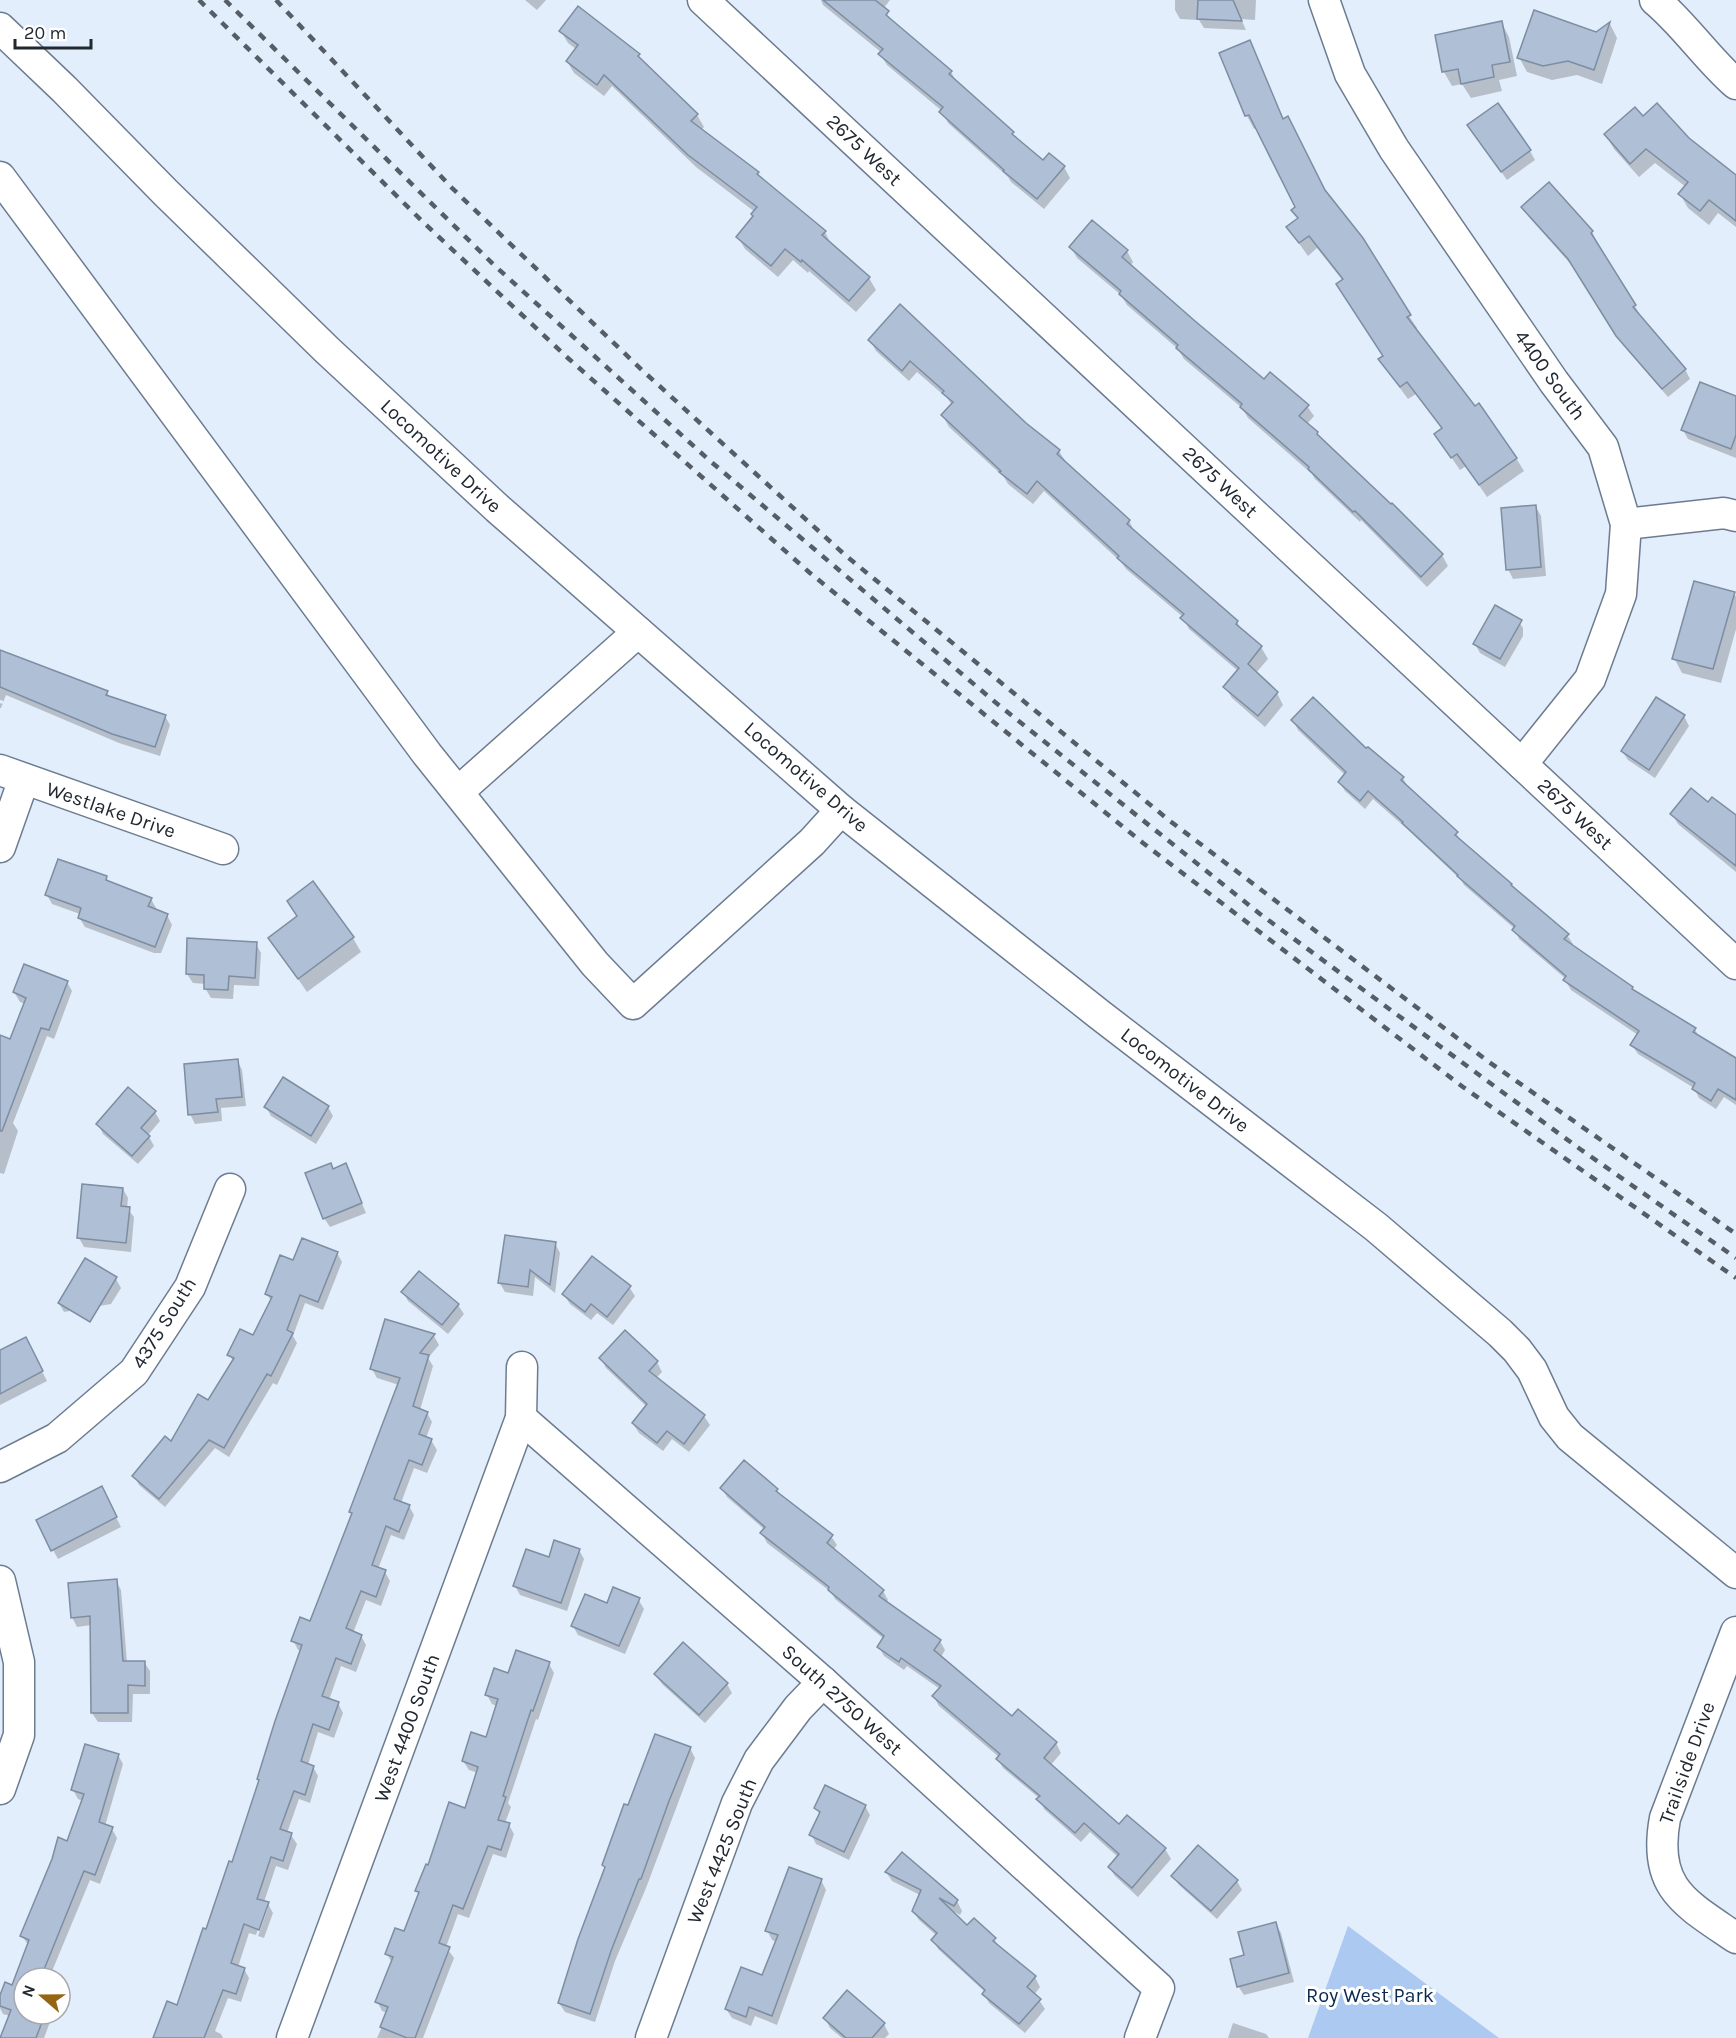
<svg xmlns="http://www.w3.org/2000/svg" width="1736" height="2038" font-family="Karla,sans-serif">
	<rect width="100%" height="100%" fill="#e3eefc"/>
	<!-- green -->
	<polygon fill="#abc9f1" points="1348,1926 1499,2038 1308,2038"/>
	<!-- shadow -->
	<g fill="#0003">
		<polygon points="525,0 546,0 537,10"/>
		<polygon points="821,0 890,0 883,9 894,23 951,72 957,83 1012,133 1017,140 1044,162 1064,167 1070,178 1044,209 1011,182 1008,177 948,123 942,111 887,65 880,54 882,53 823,5"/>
		<polygon points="1175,0 1256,0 1255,20 1241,19 1246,30 1204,28 1199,20 1180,19 1175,10"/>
		<polygon points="1501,22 1509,37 1517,76 1499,80 1502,91 1471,98 1462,84 1452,86 1444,72"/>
		<polygon points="1610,24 1617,38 1602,84 1577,75 1552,80 1527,72 1519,57 1596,34"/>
		<polygon points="561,31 638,55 644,64 697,115 704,127 701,130 758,173 762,180 825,232 831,244 869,278 876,290 856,312 809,271 808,273 793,260 778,277 745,249 738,237 755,217 755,212 696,167 612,86 604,96 574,73 567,61 576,49 568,43"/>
		<polygon points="1249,41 1284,120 1327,195 1409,316 1417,328 1415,330 1516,458 1524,471 1487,497 1466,466 1460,470 1444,447 1443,430 1416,394 1408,399 1388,372 1380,359 1384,356 1343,281 1317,248 1308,256 1288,228 1299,219 1293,210 1297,207 1257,127 1254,129 1247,116 1221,54"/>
		<polygon points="1642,118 1688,139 1736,177 1736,227 1718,213 1709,225 1688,208 1680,194 1686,187 1655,163 1639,177 1614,149 1606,135"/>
		<polygon points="1474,134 1530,151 1535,160 1507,180"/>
		<polygon points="1549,185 1592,232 1597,242 1595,243 1635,306 1640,315 1638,316 1685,369 1690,379 1668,397 1623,345 1575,269 1529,217 1523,207"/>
		<polygon points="1093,222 1127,251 1133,262 1130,266 1264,381 1307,406 1314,416 1307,424 1442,555 1448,566 1427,587 1361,520 1360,522 1315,479 1312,474 1248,418 1242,408 1184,359 1178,349 1127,305 1121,295 1077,258 1071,247"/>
		<polygon points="901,307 1025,424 1059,451 1066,462 1129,521 1135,532 1237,622 1242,631 1261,647 1268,659 1255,674 1277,693 1283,705 1265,727 1232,698 1225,687 1238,671 1189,629 1183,617 1126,569 1121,562 1044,491 1033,504 1008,484 1004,477 949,427 943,416 952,405 947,398 917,372 909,381 876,351 870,340"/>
		<polygon points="1736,398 1736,458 1688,439 1683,430"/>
		<polygon points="1536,507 1541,516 1546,576 1513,579 1508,569"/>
		<polygon points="1734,593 1736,597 1736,629 1721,683 1682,673 1674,658"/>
		<polygon points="1517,619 1523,628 1523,636 1505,667 1480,653 1475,644"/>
		<polygon points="0,652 107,692 110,698 165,716 170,725 160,756 119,743 6,695 1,708 0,708 0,703 2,704 4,701 0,700"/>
		<polygon points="1684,716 1689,726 1655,778 1628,760 1622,751"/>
		<polygon points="1293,720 1366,751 1403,778 1408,787 1456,833 1462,843 1511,885 1514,890 1567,935 1573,944 1571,946 1632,988 1636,994 1695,1029 1700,1039 1736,1061 1736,1105 1724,1097 1716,1109 1699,1098 1694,1088 1638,1054 1632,1045 1638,1035 1571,990 1565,980 1566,979 1519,939 1515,929 1464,885 1461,880 1406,828 1373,799 1365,809 1345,791 1339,782 1345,775 1298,730"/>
		<polygon points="1709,804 1736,817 1736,872 1678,824 1672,814"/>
		<polygon points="106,877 109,883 151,899 156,908 155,911 167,915 172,925 161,953 154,953 85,927 79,917 80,914 52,904 47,895"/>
		<polygon points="312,884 353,938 361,952 307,992 270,938 298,917"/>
		<polygon points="256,944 261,953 259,986 234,985 233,999 211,998 205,988 206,984 193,983 187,974"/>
		<polygon points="67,982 72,991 54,1039 47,1036 13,1123 18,1131 4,1174 0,1173 0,1046 11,1041 25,1004 20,1002 14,992"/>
		<polygon points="237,1060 242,1070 246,1106 221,1108 222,1121 195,1124 190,1114"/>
		<polygon points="266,1107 328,1107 333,1116 316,1144 271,1116"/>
		<polygon points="155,1112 160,1121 148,1135 154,1146 138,1164 103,1134 98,1124"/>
		<polygon points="332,1170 350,1175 366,1213 330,1227 324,1218"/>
		<polygon points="123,1189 128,1198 127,1208 134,1217 131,1252 84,1247 79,1238"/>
		<polygon points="555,1243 560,1253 555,1293 535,1277 533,1296 505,1292 499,1282"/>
		<polygon points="337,1253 342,1262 323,1310 305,1303 293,1336 297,1343 277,1385 273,1383 229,1457 215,1448 165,1507 139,1485 134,1476 171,1443 209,1402 233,1361 229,1354 254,1337 271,1301 267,1294 294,1262"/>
		<polygon points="116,1279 121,1288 111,1304 64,1312 59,1303"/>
		<polygon points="629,1287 635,1296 613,1325 597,1313 591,1320 570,1304 564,1295"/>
		<polygon points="403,1292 458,1305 464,1314 448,1334 408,1301"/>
		<polygon points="386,1321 434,1336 439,1345 428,1358 433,1366 420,1410 427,1413 432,1422 426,1438 431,1440 437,1450 427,1473 414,1468 401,1503 409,1506 414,1515 404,1540 391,1535 378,1569 385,1572 390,1581 381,1606 366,1600 353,1633 361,1636 366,1645 356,1672 341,1666 329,1700 338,1703 343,1713 334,1738 318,1732 308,1765 313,1767 318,1776 310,1803 299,1799 287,1833 291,1835 297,1844 288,1870 276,1866 264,1902 268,1904 273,1913 264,1938 258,1936 268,1908 265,1908 256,1935 249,1933 238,1967 244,1969 249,1978 241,2002 228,1998 215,2031 221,2034 223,2038 155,2038 178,2007 233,1864 260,1782 258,1779 301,1651 298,1650 293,1640 311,1623 353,1516 350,1512 399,1385 377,1378 372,1369"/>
		<polygon points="30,1348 47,1381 0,1405 0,1352"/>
		<polygon points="601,1358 657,1362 662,1372 655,1379 704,1416 710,1425 689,1452 672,1439 663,1451 639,1433 633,1424 647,1407 606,1368"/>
		<polygon points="722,1488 777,1490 780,1496 831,1536 837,1545 833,1550 883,1591 888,1600 886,1603 940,1641 945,1650 941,1657 1012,1718 1056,1743 1061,1753 1050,1766 1119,1826 1127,1817 1165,1849 1171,1859 1138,1897 1115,1876 1109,1867 1118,1857 1090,1832 1081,1842 1044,1809 1039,1798 1003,1768 998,1759 999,1757 939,1706 934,1697 940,1689 907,1666 904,1670 884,1656 879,1647 884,1639 835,1599 831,1592 767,1543 762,1533 765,1530 727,1497"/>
		<polygon points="108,1501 121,1527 58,1559 53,1550"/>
		<polygon points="579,1550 584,1559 567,1611 520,1595 515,1586 550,1558"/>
		<polygon points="116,1581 121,1590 127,1662 144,1662 150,1671 150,1694 133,1694 132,1722 98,1722 92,1713 91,1625 77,1627 72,1617"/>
		<polygon points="638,1599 644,1609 625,1654 578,1635 573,1626 607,1605"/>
		<polygon points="549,1664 554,1673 538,1720 536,1719 508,1803 511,1807 505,1823 509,1825 514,1834 506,1858 493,1854 469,1918 458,1914 446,1947 454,1958 423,2038 377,2038 388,2013 382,2011 377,2001 392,1963 387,1954 404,1933 419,1894 417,1890 429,1867 466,1810 478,1773 469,1770 463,1761 487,1739 497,1706 492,1704 487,1695 509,1675"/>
		<polygon points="656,1675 727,1684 732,1693 705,1723 662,1684"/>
		<polygon points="690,1748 695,1758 646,1888 615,1961 595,2022 565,2012 559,2003 606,1869 604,1865 629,1807"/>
		<polygon points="118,1755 123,1764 105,1826 112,1829 117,1838 100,1884 90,1880 50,1976 55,1978 24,1978 24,2014 53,2014 44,2038 1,2038 10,2016 3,2014 0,2008 0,1999 13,1987 29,1946 22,1936 68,1843 83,1801 78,1799 73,1790"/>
		<polygon points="865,1806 870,1815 849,1860 816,1844 811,1834 820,1815 816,1808"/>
		<polygon points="886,1872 957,1901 962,1911 960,1915 949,1909 967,1928 994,1939 1000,1948 1035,1977 1040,1987 1034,1995 1039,2000 1045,2009 1025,2033 989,2003 984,1994 985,1992 938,1949 933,1940 937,1936 919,1920 913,1911 920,1895 892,1881"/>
		<polygon points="1173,1876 1237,1881 1242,1890 1217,1919 1179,1885"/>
		<polygon points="821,1880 826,1890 777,2025 755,2016 751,2026 732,2018 726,2009 762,1977 777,1942 772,1940 767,1930"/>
		<polygon points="1275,1923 1281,1933 1294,1982 1244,1995 1238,1986 1246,1957"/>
		<polygon points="825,2018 884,2024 889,2034 885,2038 842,2038 830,2028"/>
		<polygon points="1233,2023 1266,2034 1269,2038 1228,2038"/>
	</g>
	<!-- building -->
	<g fill="#aebfd6" stroke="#7d8da2" stroke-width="1.5">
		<polygon points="823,0 875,0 889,11 886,15 952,71 949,74 1014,132 1012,134 1043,160 1049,153 1065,166 1037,199 1003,171 1004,170 939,112 943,107 878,54 883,49"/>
		<polygon points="1198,0 1233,0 1242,21 1197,19"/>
		<polygon points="578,6 640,54 638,56 698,114 691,121 759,172 757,174 826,231 822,235 870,277 849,301 802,260 801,262 785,249 771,266 736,237 753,216 751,214 757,207 688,155 604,75 597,85 566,61 578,45 559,31"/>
		<polygon points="1534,10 1596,32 1610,22 1594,70 1568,61 1543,66 1517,58"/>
		<polygon points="1502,21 1510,62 1492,65 1494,77 1461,84 1458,69 1442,72 1435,35"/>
		<polygon points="1250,40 1283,119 1288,116 1325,190 1363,238 1411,315 1407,317 1475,406 1479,403 1517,458 1479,485 1457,454 1451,458 1434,434 1442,428 1407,382 1400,387 1378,359 1383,356 1336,284 1343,279 1309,236 1299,243 1286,227 1298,218 1291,210 1295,207 1249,115 1245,116 1219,53"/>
		<polygon points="1498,103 1531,150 1501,172 1467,125"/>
		<polygon points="1657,103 1689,138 1736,175 1736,221 1709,200 1700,211 1678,194 1688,182 1646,149 1630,164 1604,134 1635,107 1643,116"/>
		<polygon points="1549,182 1593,231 1591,233 1636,305 1633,307 1686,369 1662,389 1616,336 1568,259 1521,207"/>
		<polygon points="1092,220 1128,250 1122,257 1195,321 1264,379 1270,372 1309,405 1299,416 1318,432 1317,434 1391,504 1392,503 1443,554 1421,577 1355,511 1353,512 1308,469 1309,467 1240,407 1242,404 1176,348 1178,345 1119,294 1121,291 1069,247"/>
		<polygon points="900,304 1026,423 1060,450 1057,454 1130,520 1127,524 1238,621 1236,624 1262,646 1248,664 1278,692 1258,716 1223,687 1239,668 1180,618 1184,614 1117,558 1119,556 1037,481 1027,494 999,472 1001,471 941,415 953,402 942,393 944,391 910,361 902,371 868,340"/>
		<polygon points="1700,382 1736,396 1736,435 1731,449 1681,430"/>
		<polygon points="1536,505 1541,567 1506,570 1501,508"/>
		<polygon points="1694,581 1735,592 1713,669 1672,659"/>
		<polygon points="1495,605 1522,620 1500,659 1473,644"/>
		<polygon points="0,650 108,691 106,695 166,715 155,747 112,734 0,687"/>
		<polygon points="1313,697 1366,748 1368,747 1404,777 1401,780 1458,832 1455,835 1512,884 1511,885 1569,934 1564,939 1633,987 1632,989 1696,1028 1693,1032 1736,1058 1736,1100 1718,1089 1711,1101 1692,1089 1695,1083 1630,1045 1639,1031 1563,980 1566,976 1512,930 1515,926 1457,876 1458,875 1402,823 1403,822 1368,791 1360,801 1338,782 1346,772 1291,720"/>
		<polygon points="1656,697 1685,715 1649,770 1621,751"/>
		<polygon points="1691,788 1708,802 1712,797 1736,815 1736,866 1670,814"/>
		<polygon points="58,859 107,876 106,880 152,898 148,906 168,914 155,947 78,918 81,908 45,895"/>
		<polygon points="313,881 354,937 298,979 268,938 297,916 287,901"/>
		<polygon points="187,938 257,942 255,978 229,976 228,990 204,989 204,975 186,974"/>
		<polygon points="24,964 68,981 49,1030 41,1028 2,1131 0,1131 0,1035 10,1039 26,998 13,992"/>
		<polygon points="238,1059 242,1097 216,1099 218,1112 188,1115 184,1064"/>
		<polygon points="283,1077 329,1106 311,1136 264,1107"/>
		<polygon points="128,1087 156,1111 141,1128 150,1136 132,1156 96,1124"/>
		<polygon points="331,1163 333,1169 346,1163 362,1203 323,1219 305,1173"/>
		<polygon points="82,1184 123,1188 121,1206 130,1207 126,1243 77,1238"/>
		<polygon points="505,1235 556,1242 550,1285 530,1270 528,1287 498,1283"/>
		<polygon points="302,1238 338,1252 318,1302 300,1295 287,1330 293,1333 271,1376 267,1374 224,1448 209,1440 159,1499 132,1476 165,1436 171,1441 198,1394 208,1400 234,1358 227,1355 240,1329 253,1335 272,1297 265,1294 280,1255 293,1260"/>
		<polygon points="592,1256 631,1286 607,1317 591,1304 585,1312 562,1294"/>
		<polygon points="85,1258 117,1277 90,1322 58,1303"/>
		<polygon points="419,1271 459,1304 442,1325 401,1292"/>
		<polygon points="385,1319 435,1334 420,1353 429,1355 413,1406 428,1412 419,1434 432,1439 422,1465 409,1460 394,1499 410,1505 399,1532 386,1526 372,1565 386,1570 376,1597 361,1591 346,1628 362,1635 351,1664 336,1658 322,1696 339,1702 329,1730 313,1724 301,1761 314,1766 305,1795 294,1791 280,1829 292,1833 283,1861 271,1857 257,1899 269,1902 259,1930 244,1924 231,1963 245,1968 236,1994 223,1990 204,2038 153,2038 167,2001 177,2005 203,1928 206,1929 229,1861 232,1862 259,1780 257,1779 275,1721 302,1645 291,1641 300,1617 310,1621 352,1513 349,1512 400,1378 370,1369"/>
		<polygon points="625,1330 658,1361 649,1371 705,1415 684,1444 667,1431 657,1443 632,1423 647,1404 599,1358"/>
		<polygon points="26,1337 43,1371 0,1394 0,1350"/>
		<polygon points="744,1460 778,1489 776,1491 833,1535 827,1543 884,1590 879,1596 941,1640 934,1650 1012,1716 1018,1709 1057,1742 1044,1758 1119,1824 1127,1815 1166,1848 1132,1888 1108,1867 1119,1854 1084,1823 1075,1833 1036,1799 1040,1796 996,1759 1000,1754 932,1696 941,1686 901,1658 899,1662 877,1647 884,1636 828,1590 829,1587 760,1533 765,1527 720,1488"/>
		<polygon points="102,1486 117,1517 51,1551 36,1520"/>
		<polygon points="554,1540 580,1549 561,1603 513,1586 526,1549 549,1557"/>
		<polygon points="117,1579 123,1661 145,1661 145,1686 128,1685 128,1713 91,1713 90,1616 71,1618 68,1583"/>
		<polygon points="613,1587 640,1598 619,1646 571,1626 585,1594 607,1603"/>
		<polygon points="683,1642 728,1683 699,1715 654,1674"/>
		<polygon points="516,1650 550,1662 533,1711 531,1710 503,1796 506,1797 498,1820 510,1823 501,1850 488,1846 463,1909 453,1905 439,1943 450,1947 415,2038 407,2038 380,2027 388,2007 375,2002 393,1957 385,1954 395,1928 404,1931 419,1892 415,1891 426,1864 428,1865 449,1802 465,1808 478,1767 462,1761 471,1732 486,1737 498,1699 485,1695 494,1668 508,1673"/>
		<polygon points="655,1734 691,1747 669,1801 641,1879 639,1879 611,1951 590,2014 558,2003 578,1939 605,1867 602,1865 624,1804 628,1805"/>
		<polygon points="85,1744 119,1754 99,1822 113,1827 95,1875 84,1871 43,1972 58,1978 24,1978 24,2014 45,2014 36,2038 0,2038 11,2010 0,2006 0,1995 5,1982 12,1985 29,1940 20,1936 52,1859 58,1837 67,1841 84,1794 71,1790"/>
		<polygon points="825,1785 866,1805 844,1852 809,1835 820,1812 814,1808"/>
		<polygon points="1198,1845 1238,1880 1211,1911 1171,1876"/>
		<polygon points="902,1852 958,1900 954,1906 939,1898 967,1925 974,1918 996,1938 993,1941 1036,1976 1027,1987 1041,1999 1019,2024 982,1994 985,1990 931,1940 937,1933 912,1911 921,1890 885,1872"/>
		<polygon points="789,1867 822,1879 772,2016 749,2007 746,2017 725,2009 741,1967 762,1975 778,1935 765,1931"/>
		<polygon points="1276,1922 1289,1973 1237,1987 1230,1959 1244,1955 1238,1932"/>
		<polygon points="847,1990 885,2023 872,2038 846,2038 823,2018"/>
	</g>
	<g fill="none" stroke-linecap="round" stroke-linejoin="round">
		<defs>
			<g id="minor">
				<polyline points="703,0 1736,964"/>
				<polyline points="1324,0 1350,74 1394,149 1554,382 1603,447 1626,524 1621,594 1590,679 1522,764"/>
				<path d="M1655,0C1685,25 1707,59 1736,84"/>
				<polyline points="0,28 64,89 166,193 327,350 497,508 841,810 1100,1015 1376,1227 1500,1333 1517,1350 1532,1370 1554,1417 1570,1437 1736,1573"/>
				<polyline points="0,177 427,754 595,964 633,1004 812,842 841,810"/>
				<polyline points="1626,524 1724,513 1736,516"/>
				<polyline points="0,770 223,849"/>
				<polyline points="458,792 638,632"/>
				<polyline points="0,847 24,779"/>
				<polyline points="521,1418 823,1682 1159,1988 1140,2038"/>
				<polyline points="0,1467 57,1438 134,1372 190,1287 230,1189"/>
				<polyline points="0,1581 19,1662 19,1735 0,1789"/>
				<path d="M1736,1632L1665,1818C1652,1888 1685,1903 1736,1938"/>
				<polyline points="292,2038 521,1418 522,1367"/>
				<polyline points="651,2038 737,1803 759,1760 798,1708 823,1682"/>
			</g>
		</defs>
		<!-- minor casing -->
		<use href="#minor" stroke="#6c7c90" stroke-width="33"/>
		<!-- minor -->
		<use href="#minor" stroke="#fff" stroke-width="30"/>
		<!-- rail -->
		<g stroke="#555d66" stroke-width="4.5" stroke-dasharray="8 8" stroke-linecap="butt">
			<polyline points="199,0 423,222 569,359 810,573 1143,843 1463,1087 1736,1278"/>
			<polyline points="225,0 494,265 709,460 995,702 1260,914 1580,1149 1736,1258"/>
			<polyline points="276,0 452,188 643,371 845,555 1170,821 1489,1062 1736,1234"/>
		</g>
	</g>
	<g text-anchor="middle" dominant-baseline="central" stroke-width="6" stroke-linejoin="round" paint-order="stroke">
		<!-- street labels -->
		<g font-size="20" fill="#212830" stroke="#fff">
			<text transform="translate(864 150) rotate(43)">2675 West</text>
			<text transform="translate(1550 375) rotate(54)">4400 South</text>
			<text transform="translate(441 456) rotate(43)">Locomotive Drive</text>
			<text transform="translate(1220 482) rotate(43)">2675 West</text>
			<text transform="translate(806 777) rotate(41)">Locomotive Drive</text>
			<text transform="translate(111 810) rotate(19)">Westlake Drive</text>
			<text transform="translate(1575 814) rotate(43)">2675 West</text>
			<text transform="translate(1185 1080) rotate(38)">Locomotive Drive</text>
			<text transform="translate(164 1323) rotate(-58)">4375 South</text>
			<text transform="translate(842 1700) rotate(42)">South 2750 West</text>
			<text transform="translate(407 1728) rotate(-70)">West 4400 South</text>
			<text transform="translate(1687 1763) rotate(-70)">Trailside Drive</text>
			<text transform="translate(722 1851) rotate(-68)">West 4425 South</text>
		</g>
		<!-- park labels -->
		<g font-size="20" fill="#0b2a4f" stroke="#fff">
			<text x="1370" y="1995">Roy West Park</text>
		</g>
	</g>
	<!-- north arrow -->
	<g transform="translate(42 1996) rotate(290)"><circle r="28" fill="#ffffff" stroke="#a6a9ac" stroke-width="1.5"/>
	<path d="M0-4.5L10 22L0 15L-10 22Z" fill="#946614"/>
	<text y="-9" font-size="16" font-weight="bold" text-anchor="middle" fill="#212830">N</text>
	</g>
	<!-- scale -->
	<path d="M15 39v9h76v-9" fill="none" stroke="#212830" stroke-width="3"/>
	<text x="24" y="39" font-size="18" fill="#212830" stroke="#ffffff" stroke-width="4.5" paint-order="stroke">20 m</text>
</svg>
